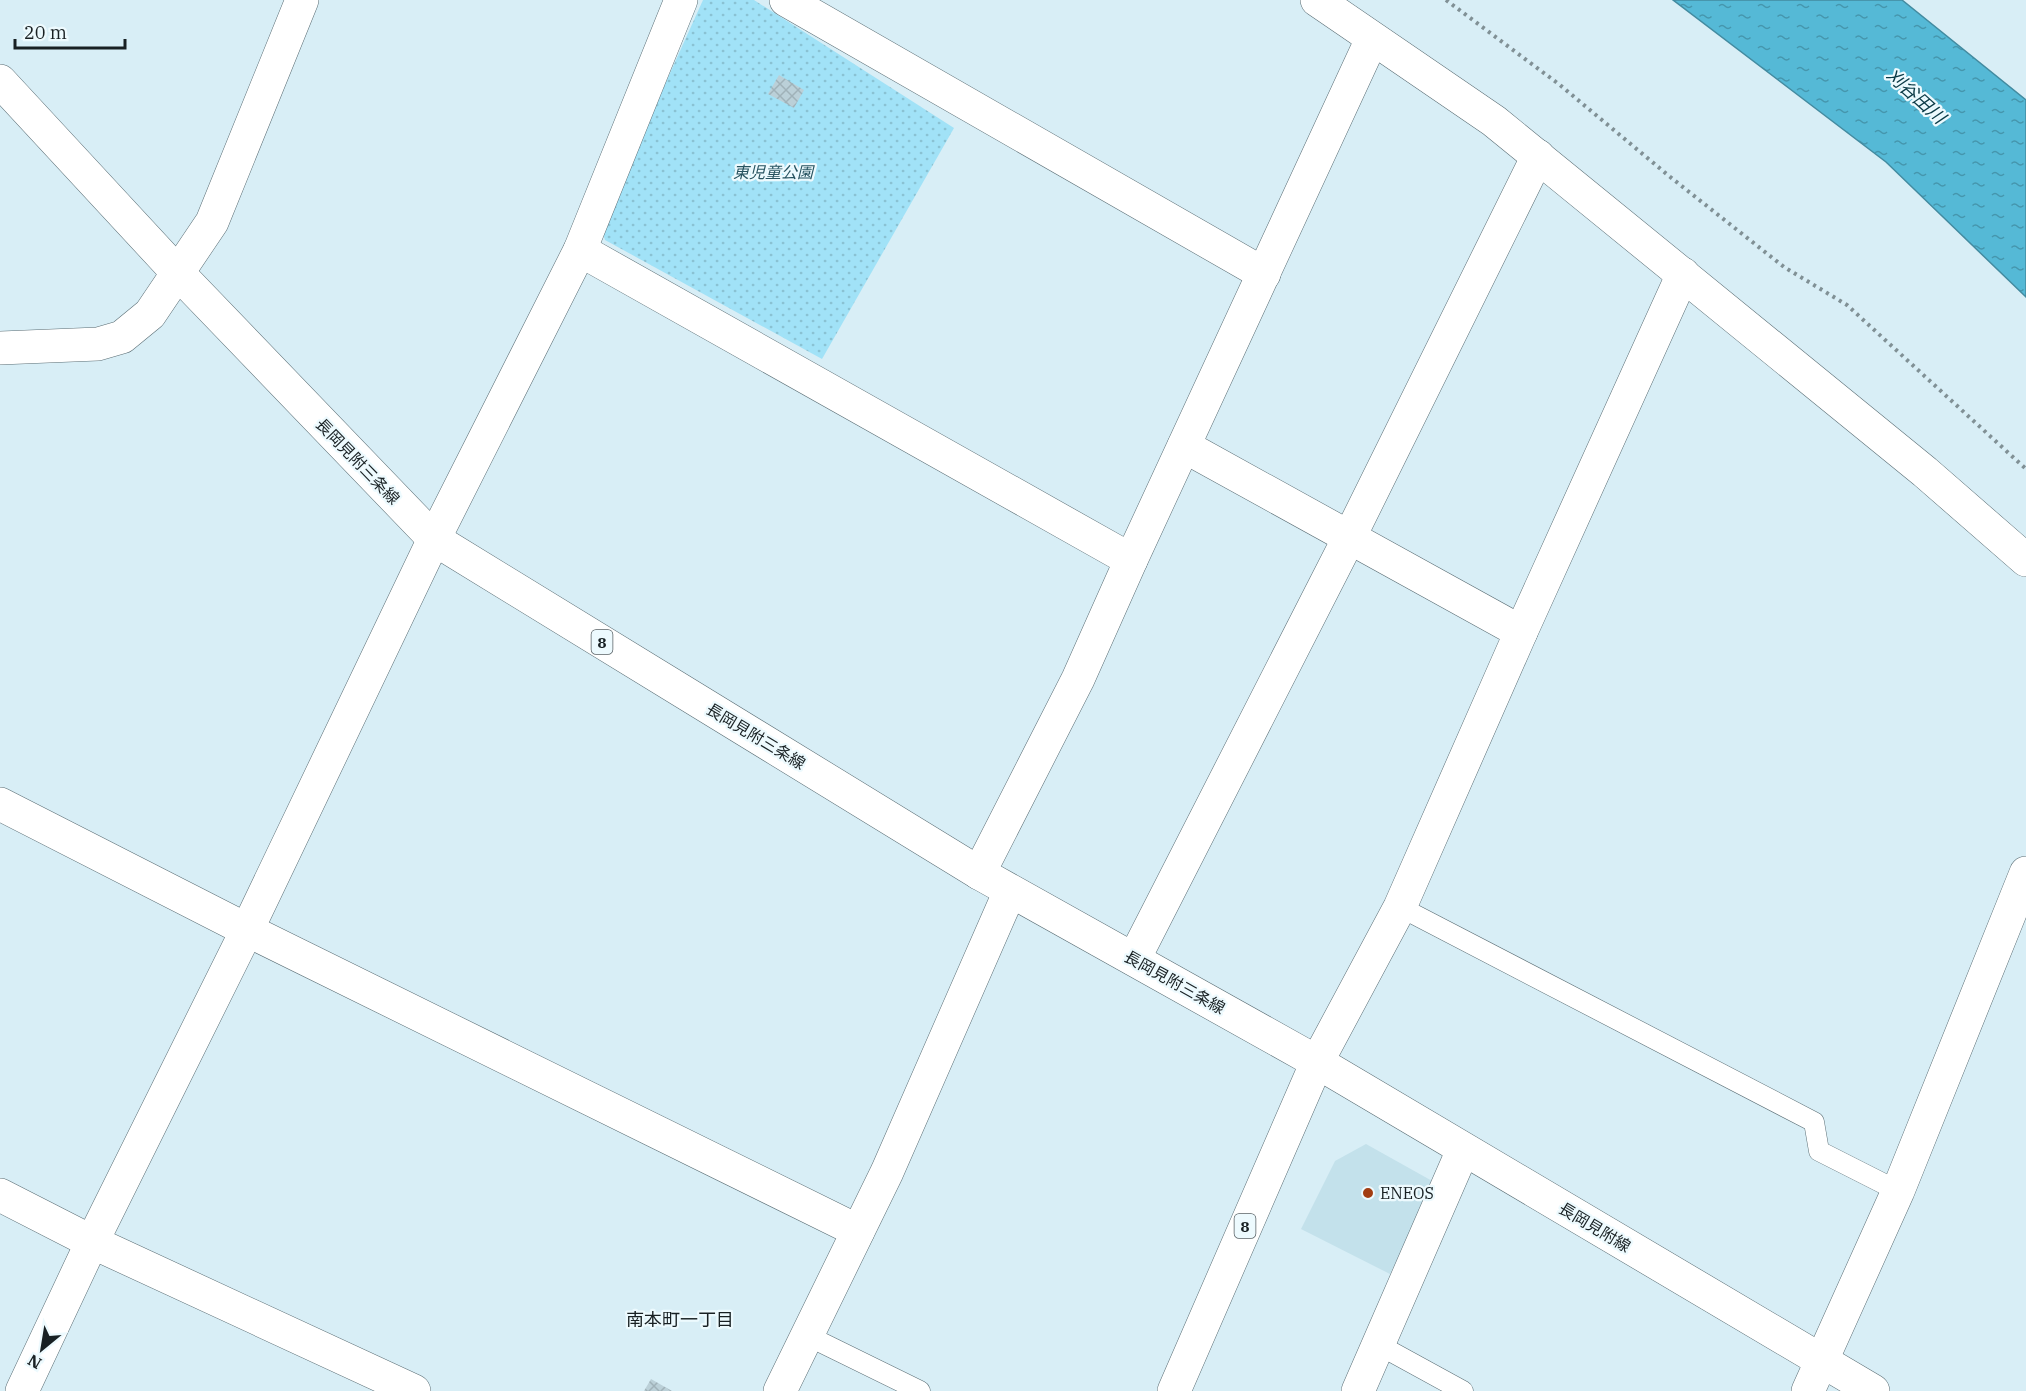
<svg xmlns="http://www.w3.org/2000/svg" width="2026" height="1391" font-family="'IBM Plex Serif','Noto Sans JP',serif">
	<defs>
		<pattern id="park-dots" width="8" height="8" patternUnits="userSpaceOnUse" patternTransform="scale(1.5)"><rect width="8" height="8" fill="#a1e2f7"/><path d="M2 2h.1M6 6h.1" fill="none" stroke="#8ac2d3" stroke-width="1.8" stroke-linecap="round"/></pattern>
		<pattern id="water-ripples" width="26" height="14" patternUnits="userSpaceOnUse" patternTransform="scale(1.5)"><rect width="26" height="14" fill="#55b9d6"/><path d="M2 4q2-2 4 0t4 0M15 11q2-2 4 0t4 0" fill="none" stroke="#4596ad"/></pattern>
		<pattern id="building-cross-hatch" width="8" height="8" patternUnits="userSpaceOnUse" patternTransform="scale(1.5)"><rect width="8" height="8" fill="#bbd0d8"/><path d="M0 0l8 8M0 8l8-8" fill="none" stroke="#a0b2b9"/></pattern>
	</defs>
	<rect width="100%" height="100%" fill="#d8eef6"/>
	<!-- built -->
	<polygon fill="#c3e1eb" points="1366,1144 1434,1182 1390,1274 1301,1229 1335,1161"/>
	<!-- park -->
	<polygon fill="url(#park-dots)" points="703,0 754,0 954,128 822,359 605,240 601,226"/>
	<!-- water -->
	<polygon fill="url(#water-ripples)" stroke="#438ba0" stroke-width="1.5" points="1673,0 1902,0 2026,100 2026,297 1886,162"/>
	<!-- building -->
	<g fill="url(#building-cross-hatch)">
		<polygon points="779,75 804,90 794,108 768,94"/>
		<polygon points="651,1379 672,1391 644,1391"/>
	</g>
	<g fill="none" stroke-linecap="round" stroke-linejoin="round">
		<defs>
			<g id="lane">
				<polyline points="1400,907 1814,1122 1819,1151 1898,1191"/>
				<polyline points="808,1336 920,1391"/>
				<polyline points="1379,1345 1463,1391"/>
			</g>
			<g id="street">
				<polyline points="786,0 1264,274"/>
				<polyline points="1317,0 1494,121 1925,472 2026,560"/>
				<polyline points="580,250 1131,560 1372,39"/>
				<polyline points="0,348 98,344 122,337 150,314 212,222 302,0"/>
				<polyline points="1184,446 1521,632"/>
				<polyline points="434,539 580,250 681,0"/>
				<polyline points="0,804 247,930 858,1231"/>
				<polyline points="1134,959 1349,538 1538,156"/>
				<polyline points="1317,1062 1400,907 1521,632 1683,274"/>
				<polyline points="0,1195 92,1242 414,1391"/>
				<polyline points="780,1391 887,1172 1010,891"/>
				<polyline points="1358,1391 1463,1150"/>
				<polyline points="1808,1391 1898,1191 2026,873"/>
			</g>
			<g id="secondary">
				<polyline points="979,873 1078,679 1131,560"/>
				<polyline points="1317,1062 1873,1391"/>
				<polyline points="22,1391 92,1242 247,930 434,539"/>
			</g>
			<polyline id="primary" points="0,81 177,272 434,539 979,873 1317,1062 1174,1391"/>
		</defs>
		<!-- lane casing -->
		<use href="#lane" stroke="#5b6e75" stroke-width="21"/>
		<!-- street casing -->
		<use href="#street" stroke="#5b6e75" stroke-width="34"/>
		<!-- secondary casing -->
		<use href="#secondary" stroke="#5b6e75" stroke-width="34"/>
		<!-- primary casing -->
		<use href="#primary" stroke="#5b6e75" stroke-width="34"/>
		<!-- path -->
		<polyline stroke="#809095" stroke-width="4" stroke-dasharray="3 4.5" stroke-linecap="butt" points="1446,0 1560,85 1669,176 1784,267 1847,305 2026,469"/>
		<!-- lane -->
		<use href="#lane" stroke="#fff" stroke-width="20"/>
		<!-- street -->
		<use href="#street" stroke="#fff" stroke-width="33"/>
		<!-- secondary -->
		<use href="#secondary" stroke="#fff" stroke-width="33"/>
		<!-- primary -->
		<use href="#primary" stroke="#fff" stroke-width="33"/>
	</g>
	<!-- markers -->
	<circle fill="#a23d12" stroke="#edfafe" stroke-width="2" cx="1368" cy="1193" r="6"/>
	<g text-anchor="middle" dominant-baseline="central" stroke-width="4.5" stroke-linejoin="round" paint-order="stroke">
		<!-- shield labels -->
		<g fill="#edfafe" stroke="#586165" stroke-width="1.5">
			<rect x="591.5" y="630" width="21" height="24" rx="4.5"/>
			<rect x="1234.5" y="1214" width="21" height="24" rx="4.5"/>
		</g>
		<g font-size="15" font-weight="bold" fill="#182023">
			<text x="602" y="642">8</text>
			<text x="1245" y="1226">8</text>
		</g>
		<!-- park labels -->
		<g font-size="16" font-style="italic" fill="#275360" stroke="#edfafe">
			<text x="773" y="172">東児童公園</text>
		</g>
		<!-- street labels -->
		<g font-size="16" fill="#182023" stroke="#edfafe">
			<text transform="translate(358 461) rotate(46)">長岡見附三条線</text>
			<text transform="translate(756 736) rotate(31)">長岡見附三条線</text>
			<text transform="translate(1175 982) rotate(29)">長岡見附三条線</text>
			<text transform="translate(1595 1227) rotate(31)">長岡見附線</text>
		</g>
		<!-- poi labels -->
		<g font-size="16" fill="#182023" stroke="#edfafe" text-anchor="start">
			<text x="1380" y="1193">ENEOS</text>
		</g>
		<!-- water labels -->
		<g font-size="18" font-style="italic" fill="#0b3a46" stroke="#edfafe">
			<text transform="translate(1916 96) rotate(42)">刈谷田川</text>
		</g>
		<!-- neighbourhood labels -->
		<g font-size="18" fill="#182023" stroke="#edfafe">
			<text x="680" y="1319">南本町一丁目</text>
		</g>
	</g>
	<!-- north arrow -->
	<g transform="translate(42 1349) rotate(210)" stroke="#edfafe" stroke-width="4.5" paint-order="stroke">
	<path d="M0-4.5L10 22L0 15L-10 22Z" fill="#182023"/>
	<text y="-9" font-size="16" font-weight="bold" text-anchor="middle" fill="#182023">N</text>
	</g>
	<!-- scale -->
	<path d="M15 39v9h110v-9" fill="none" stroke="#182023" stroke-width="3"/>
	<text x="24" y="39" font-size="18" fill="#182023" stroke="#edfafe" stroke-width="4.5" paint-order="stroke">20 m</text>
</svg>
